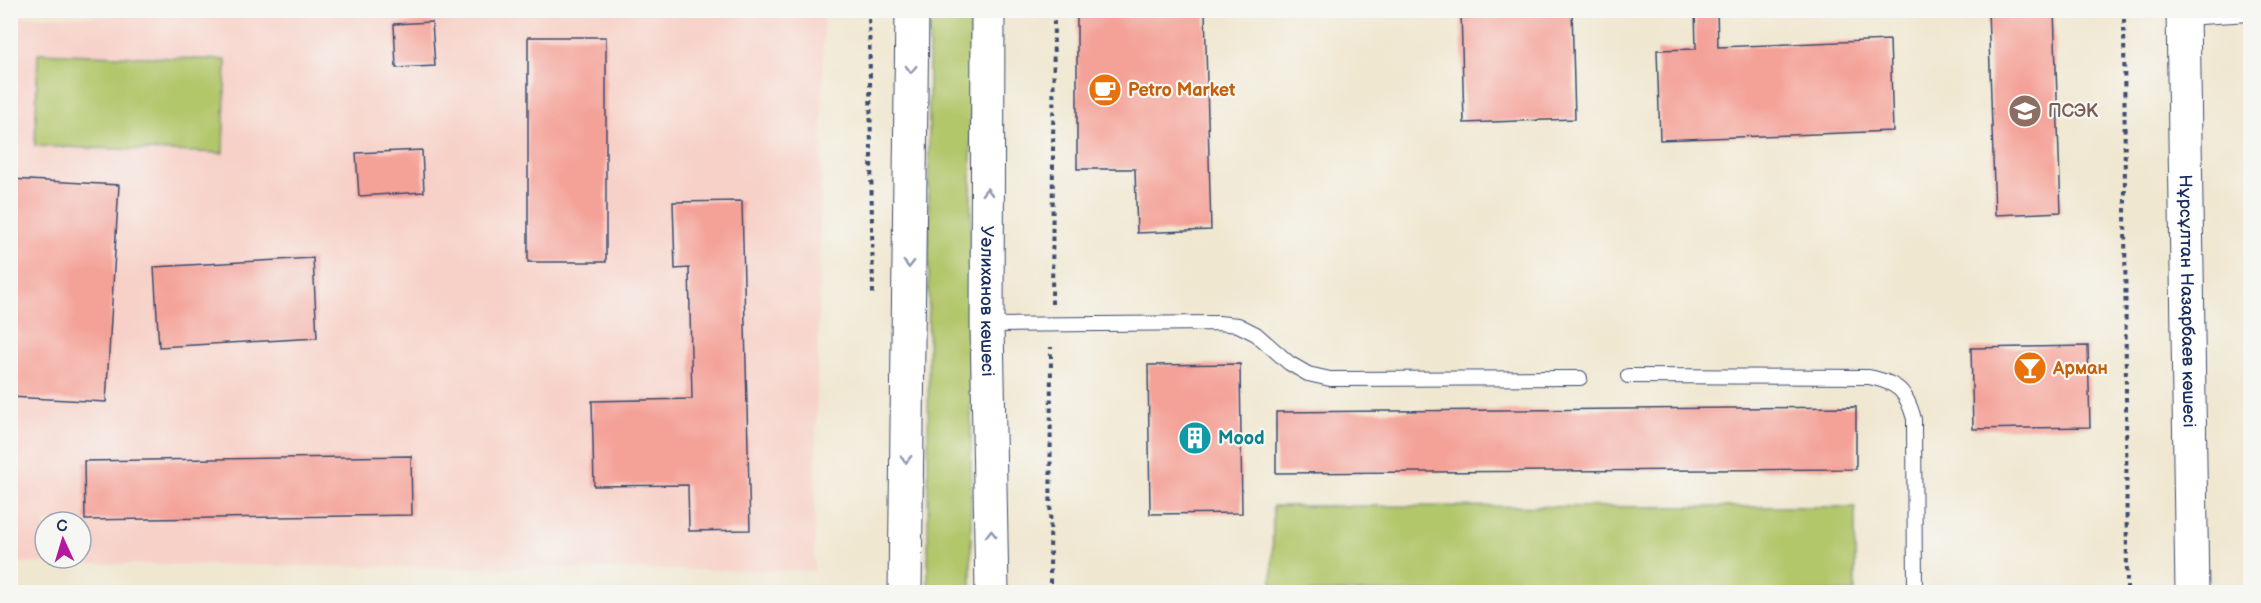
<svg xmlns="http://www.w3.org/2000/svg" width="2261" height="603" font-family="'Balsamiq Sans',sans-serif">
	<rect width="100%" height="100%" fill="#f6f6f2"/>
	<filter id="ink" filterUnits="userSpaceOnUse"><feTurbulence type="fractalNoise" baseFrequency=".0167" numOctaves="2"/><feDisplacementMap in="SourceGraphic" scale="12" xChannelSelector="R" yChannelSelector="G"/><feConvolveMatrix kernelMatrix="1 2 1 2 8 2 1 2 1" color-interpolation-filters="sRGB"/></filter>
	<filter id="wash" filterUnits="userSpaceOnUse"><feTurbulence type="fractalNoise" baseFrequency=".008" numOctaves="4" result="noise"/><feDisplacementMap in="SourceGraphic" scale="24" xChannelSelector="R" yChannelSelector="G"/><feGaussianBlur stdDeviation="1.35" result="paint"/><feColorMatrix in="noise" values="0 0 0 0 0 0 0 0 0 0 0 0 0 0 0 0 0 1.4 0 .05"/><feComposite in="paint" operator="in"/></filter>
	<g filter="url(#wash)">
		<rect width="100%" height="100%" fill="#f0e7d0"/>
		<!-- built -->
		<path fill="#f7d1c8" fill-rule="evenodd" d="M586,11H824L814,571L11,563L10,17ZM45,522H81V558H45Z"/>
		<!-- green -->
		<g fill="#b2c66a" stroke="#667a64" stroke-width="1.5">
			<polygon points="929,11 971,11 971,592 928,592"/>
			<polygon points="38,53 226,60 223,153 35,146"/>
			<polygon points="1273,506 1855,507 1855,592 1272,592"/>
		</g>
		<g id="blocks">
			<!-- building -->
			<g fill="#f4a197">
				<polygon points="1077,10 1205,10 1211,230 1137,233 1135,169 1077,169"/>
				<polygon points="1461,10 1572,10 1575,119 1464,123"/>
				<polygon points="1695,10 1717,10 1718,47 1890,40 1893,131 1660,140 1657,50 1696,49"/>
				<polygon points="1988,10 2054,10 2061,212 1995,215"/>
				<polygon points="432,22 435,66 396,68 394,24"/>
				<rect x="528" y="37" width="78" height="225"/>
				<polygon points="422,150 424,192 359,196 356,153"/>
				<polygon points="10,179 119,185 106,402 10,397"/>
				<polygon points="742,201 750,530 689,531 688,485 594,486 592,401 692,399 689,268 675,269 673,202"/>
				<polygon points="313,258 317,338 159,347 154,267"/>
				<polygon points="2088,346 2090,427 1973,429 1971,348"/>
				<polygon points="1240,364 1242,513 1150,514 1148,365"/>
				<polygon points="1856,407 1856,469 1276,473 1276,412"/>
				<polygon points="411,456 412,515 85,520 84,461"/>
			</g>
		</g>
	</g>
	<g filter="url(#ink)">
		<use href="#blocks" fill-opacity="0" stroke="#3b4b6f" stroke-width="1.5"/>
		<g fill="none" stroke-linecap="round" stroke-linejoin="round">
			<defs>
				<g id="lane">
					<polyline points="2183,18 2250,14"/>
					<polyline points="987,325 1218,323 1238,325 1256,334 1289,363 1308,374 1330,379 1580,378"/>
					<path d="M1628,376L1869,377C1898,383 1906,390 1914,419L1915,592"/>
				</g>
				<g id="secondary">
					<path id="s1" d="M988,10L987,325L992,592"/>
					<path id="s2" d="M2183,10L2192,592"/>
					<polyline points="905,592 912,10"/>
				</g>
			</defs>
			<!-- lane casing -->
			<use href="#lane" stroke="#3b4b6f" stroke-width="16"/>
			<!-- secondary casing -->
			<use href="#secondary" stroke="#3b4b6f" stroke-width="35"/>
			<!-- path -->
			<g stroke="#3b4b6f" stroke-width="4" stroke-dasharray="4.5 4.5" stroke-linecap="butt">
				<polyline points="869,10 873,295"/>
				<polyline points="2124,10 2127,592"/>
				<polyline points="1052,304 1054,10"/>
				<polyline points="1050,592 1051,347"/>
			</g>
			<!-- lane -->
			<use href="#lane" stroke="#fff" stroke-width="14"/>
			<!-- secondary -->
			<use href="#secondary" stroke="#fff" stroke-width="33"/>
		</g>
		<!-- one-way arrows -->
		<defs><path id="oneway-chevron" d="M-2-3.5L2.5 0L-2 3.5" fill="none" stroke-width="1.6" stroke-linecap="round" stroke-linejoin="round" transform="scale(1.5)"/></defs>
		<g stroke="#8d97ae">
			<use href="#oneway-chevron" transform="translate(911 69) rotate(91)"/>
			<use href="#oneway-chevron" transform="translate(987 192) rotate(-90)"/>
			<use href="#oneway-chevron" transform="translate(909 264) rotate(91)"/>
			<use href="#oneway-chevron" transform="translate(906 459) rotate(91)"/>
			<use href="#oneway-chevron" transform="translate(991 534) rotate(-91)"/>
		</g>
	</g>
	<!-- icons -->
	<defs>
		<symbol id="cafe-disc" viewBox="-11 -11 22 22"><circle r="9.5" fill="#e8710a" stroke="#f6f6f2"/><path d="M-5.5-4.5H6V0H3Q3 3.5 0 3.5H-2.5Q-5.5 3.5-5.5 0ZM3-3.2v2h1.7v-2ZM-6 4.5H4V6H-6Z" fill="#fff"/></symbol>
		<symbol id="university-disc" viewBox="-11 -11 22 22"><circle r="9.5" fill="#8d6e63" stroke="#f6f6f2"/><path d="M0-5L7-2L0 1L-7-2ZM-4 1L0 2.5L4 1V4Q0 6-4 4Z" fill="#fff"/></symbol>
		<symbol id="bar-disc" viewBox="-11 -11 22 22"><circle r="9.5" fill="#e8710a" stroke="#f6f6f2"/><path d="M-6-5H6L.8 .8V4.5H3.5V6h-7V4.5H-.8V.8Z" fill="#fff"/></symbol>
		<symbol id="building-disc" viewBox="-11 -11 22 22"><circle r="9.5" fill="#0f9aa8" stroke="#f6f6f2"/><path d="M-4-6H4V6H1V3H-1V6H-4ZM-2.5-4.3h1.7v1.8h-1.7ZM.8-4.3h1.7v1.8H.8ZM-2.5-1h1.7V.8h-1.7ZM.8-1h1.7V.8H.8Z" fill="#fff"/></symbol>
	</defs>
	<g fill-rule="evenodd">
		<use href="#cafe-disc" x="1086" y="71" width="38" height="38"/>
		<use href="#university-disc" x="2006" y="92" width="38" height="38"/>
		<use href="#bar-disc" x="2011" y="349" width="38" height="38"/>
		<use href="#building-disc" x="1176" y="419" width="38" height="38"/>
	</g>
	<g text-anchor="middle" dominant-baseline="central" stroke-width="4.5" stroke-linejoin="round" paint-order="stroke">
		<!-- food labels -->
		<g font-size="18" font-weight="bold" fill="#c56008" stroke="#f6f6f2" text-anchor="start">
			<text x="1128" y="90">Petro Market</text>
			<text x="2053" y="368">Арман</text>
		</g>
		<!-- education labels -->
		<g font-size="18" font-weight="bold" fill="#785e54" stroke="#f6f6f2" text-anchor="start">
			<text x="2048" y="111">ПСЭК</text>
		</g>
		<!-- street labels -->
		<g font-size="18" fill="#1b2f5e" stroke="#f6f6f2">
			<text stroke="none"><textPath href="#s1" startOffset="291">Уәлиханов көшесі</textPath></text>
			<text stroke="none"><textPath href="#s2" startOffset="291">Нұрсұлтан Назарбаев көшесі</textPath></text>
		</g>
		<!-- culture labels -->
		<g font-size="18" font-weight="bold" fill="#0d838f" stroke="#f6f6f2" text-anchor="start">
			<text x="1218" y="438">Mood</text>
		</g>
	</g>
	<!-- margin -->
	<rect width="2261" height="603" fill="none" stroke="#f6f6f2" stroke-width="36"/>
	<!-- north arrow -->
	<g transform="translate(63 540) rotate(356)"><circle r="28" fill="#f6f6f2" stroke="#9ea6b7" stroke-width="1.5"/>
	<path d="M0-4.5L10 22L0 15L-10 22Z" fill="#b5179e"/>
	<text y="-9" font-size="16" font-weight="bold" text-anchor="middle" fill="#1b2f5e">С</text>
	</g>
</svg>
